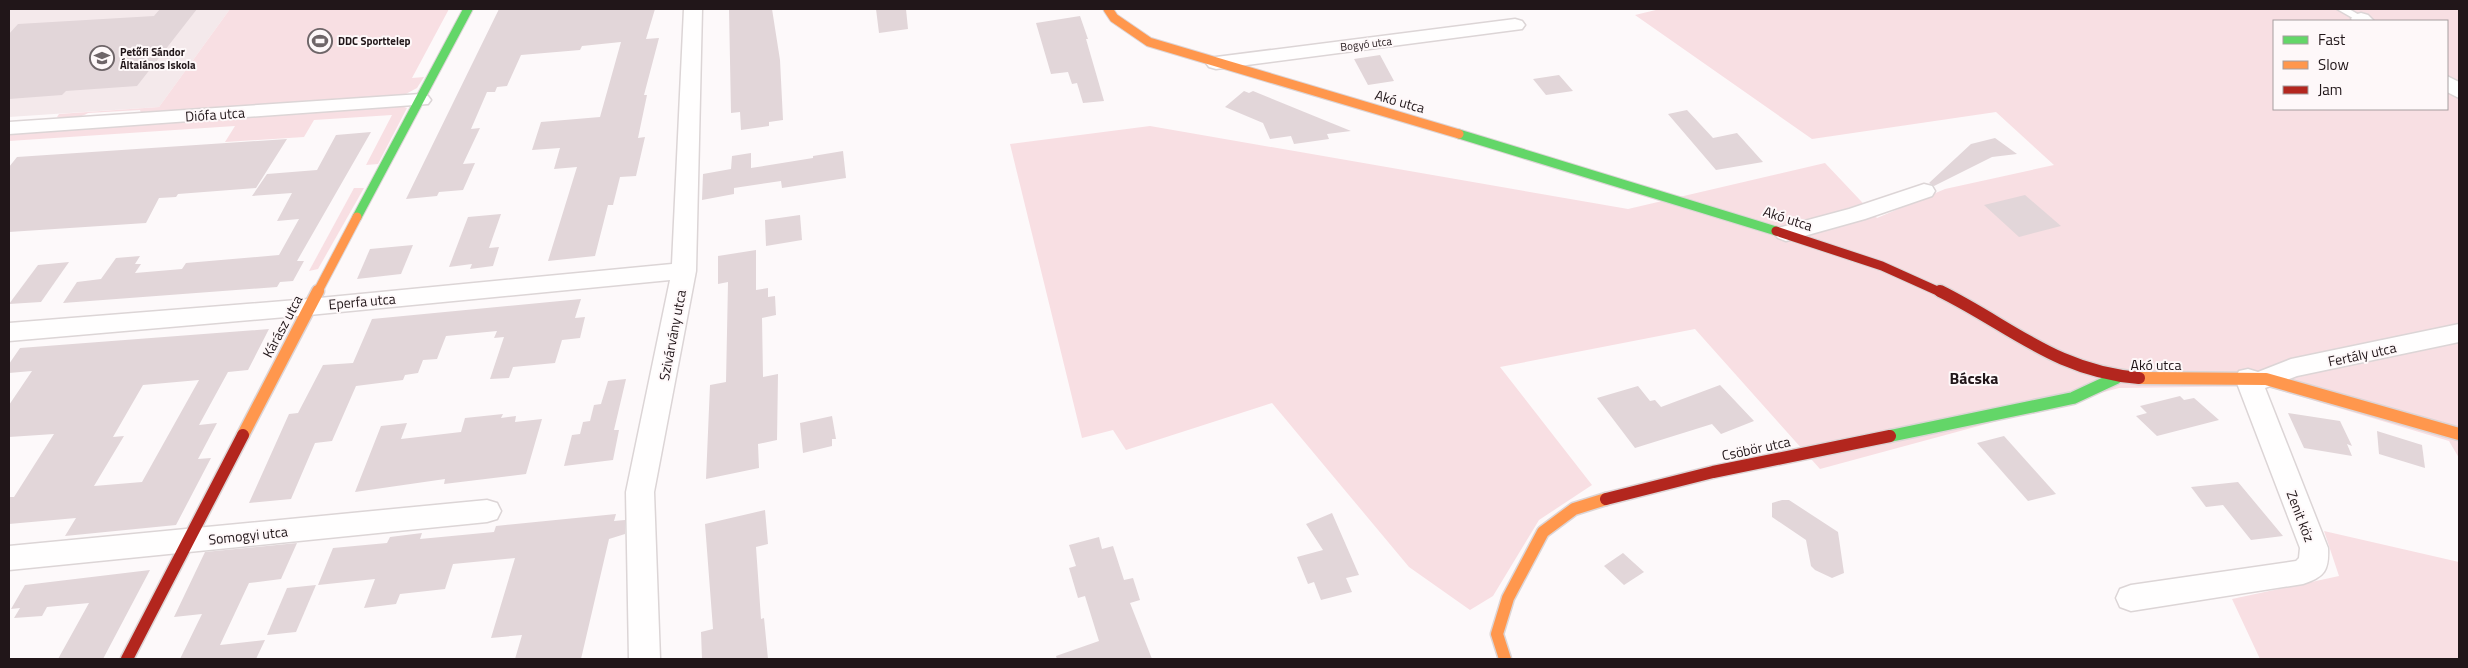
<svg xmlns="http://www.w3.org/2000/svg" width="2468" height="668" font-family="'Titillium Web',sans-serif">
	<rect width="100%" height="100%" fill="#fdf9fa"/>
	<!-- built -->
	<polygon fill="#f4e9eb" points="9,9 230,9 159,107 9,117"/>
	<!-- green -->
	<g fill="#f8dfe3" fill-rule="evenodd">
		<path d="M230,9H449L412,78L424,77L417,88L404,95L141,113L140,110L88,113C80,118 66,121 57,117L59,114L159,107Z"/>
		<path d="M1660,9H2459V458L2449,441L2265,386L2119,388L1820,469L1695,329L1500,367L1592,485L1539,520L1493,596L1470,610L1409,567L1272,403L1126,450L1113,430L1082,438L1010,144L1150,126L1628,209L1825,163L1877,218L1945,189L2054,165L1996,112L1812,139L1635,15ZM2274,21H2447V109H2274Z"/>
		<polygon points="401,106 407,108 378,164 366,165 392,115 314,120 304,137 225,142 235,126 9,141 9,132"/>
		<polygon points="354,188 364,188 318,269 309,271"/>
		<polygon points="2324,531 2459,562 2459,659 2260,659 2232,599 2339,576"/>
	</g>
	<!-- building -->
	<g fill="#e2d6d9" fill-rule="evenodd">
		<polygon points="160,9 197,9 137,86 66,91 62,95 9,99 9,34 18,24 154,16"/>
		<polygon points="499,9 655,9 646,39 659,38 644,95 647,95 638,138 645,137 636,176 620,177 613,205 608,205 595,256 548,261 577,167 554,169 560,148 532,150 541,122 600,117 621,42 582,46 580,50 521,55 507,86 497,87 495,92 487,92 471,129 480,128 463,164 475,163 463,190 439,192 437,196 406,199"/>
		<polygon points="729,9 772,9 780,60 783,120 769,122 769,126 741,130 740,112 731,113"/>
		<polygon points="876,9 906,9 908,29 879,33"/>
		<polygon points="1080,16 1088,39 1086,39 1104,101 1083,103 1077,83 1072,84 1068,72 1051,74 1036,23"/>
		<polygon points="1380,55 1394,81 1368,85 1354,59"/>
		<polygon points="1559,75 1573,91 1546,95 1533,79"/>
		<polygon points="1244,91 1249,93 1253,91 1351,131 1327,134 1329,139 1294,144 1291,136 1270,139 1263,123 1225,107"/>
		<polygon points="1687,110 1713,138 1737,133 1763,162 1716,170 1668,114"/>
		<polygon points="371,132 297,261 304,261 293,281 280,282 277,287 63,303 77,282 101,279 116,258 140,256 135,264 141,264 135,273 182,269 186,263 279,255 299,219 277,221 292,193 252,196 267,174 317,170 336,135"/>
		<polygon points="1995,138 2017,154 1992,157 1934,186 1929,183 1971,144"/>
		<polygon points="287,139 256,188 178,194 176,197 159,198 146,223 9,232 9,167 17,157"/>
		<polygon points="843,151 846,178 782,188 781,181 734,188 734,194 702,200 703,174 731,169 732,156 751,153 751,168 813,158 813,156"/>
		<polygon points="2025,195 2061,226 2019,237 1984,205"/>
		<polygon points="501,214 489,248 499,247 493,266 470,269 472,264 449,267 468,217"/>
		<polygon points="800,215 802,240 766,246 765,220"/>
		<polygon points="413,245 401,274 357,279 370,249"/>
		<polygon points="756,250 756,290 768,288 768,297 775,296 776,315 762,318 763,377 778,374 777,440 758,444 759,468 706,479 710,385 726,382 728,282 718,284 718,256"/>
		<polygon points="69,262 41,302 9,304 38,265"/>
		<polygon points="581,299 575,318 585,317 580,338 562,340 555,363 513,367 509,378 490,379 504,337 494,338 497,331 446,336 437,359 423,360 418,373 405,375 403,380 356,386 332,441 315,443 291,499 249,503 289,414 298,413 323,365 353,363 372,319"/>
		<path d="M269,329L248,370L228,372L199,425L217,423L198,459L211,458L176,525L65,536L76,518L9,524V497H14L54,434L9,437V405L32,371L9,373V364L20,348ZM199,380L142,482L94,486L124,436L113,437L143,385Z"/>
		<polygon points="626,379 614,430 619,430 613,460 564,466 572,435 580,434 583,422 590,421 594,405 601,404 608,381"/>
		<polygon points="1720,385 1754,421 1721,434 1712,424 1635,448 1597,398 1638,386 1650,401 1655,400 1661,407"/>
		<polygon points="2180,396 2184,400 2194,398 2219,420 2157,436 2136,416 2147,413 2140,406"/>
		<polygon points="2288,413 2340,421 2352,446 2347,444 2352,456 2304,448"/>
		<polygon points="503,414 501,418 516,416 515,422 542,419 526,474 444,484 445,479 355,492 381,426 407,423 401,439 461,432 465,418"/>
		<polygon points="832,416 836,439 832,439 832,446 803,453 800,423"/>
		<polygon points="2377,431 2422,445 2425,468 2379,454"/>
		<polygon points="2004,436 2056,494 2028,501 1977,443"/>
		<polygon points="2238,482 2283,536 2251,540 2223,505 2206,507 2191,487"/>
		<polygon points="1782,500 1789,500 1838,532 1844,573 1832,578 1815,570 1811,566 1806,540 1772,517 1772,503"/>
		<polygon points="765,510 768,544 756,547 761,619 764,618 768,659 702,659 701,632 713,629 705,524"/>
		<polygon points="1332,513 1359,575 1346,578 1352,592 1321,600 1314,582 1308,584 1297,557 1323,550 1306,524"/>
		<polygon points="616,514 614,521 625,520 625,534 609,539 581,659 515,659 522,635 491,638 515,558 453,564 445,589 400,594 396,604 364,608 375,579 318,585 333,548 387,543 390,537 422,533 420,539 494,532 496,526"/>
		<polygon points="1099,537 1102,549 1113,546 1124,580 1133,578 1140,600 1130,603 1152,659 1057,659 1056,656 1099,641 1085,596 1078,598 1069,568 1076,566 1069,545"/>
		<polygon points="297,543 281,579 249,583 220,645 265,640 256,659 180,659 202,614 174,617 205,552"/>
		<polygon points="1623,553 1644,572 1624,585 1604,566"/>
		<polygon points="150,570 103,659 58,659 89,603 47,607 42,616 14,618 20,608 11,609 25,585"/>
		<polygon points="316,585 296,632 267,635 287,588"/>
	</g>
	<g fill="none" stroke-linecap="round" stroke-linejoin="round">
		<defs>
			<polygon id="lane" points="2337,9 2349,9 2366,19 2364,21 2358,21"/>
			<g id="street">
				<polygon points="684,9 702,9 696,271 654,492 660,659 629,659 626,492 670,280 309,315 9,341 9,323 309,299 672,264"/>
				<polygon points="2361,13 2368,15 2374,21 2353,21 2351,19 2354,15"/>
				<polygon points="1515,19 1522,21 1525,25 1522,29 1216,69 1209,67 1206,63 1209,59 1216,57"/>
				<polygon points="2447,76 2459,82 2459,98 2447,92"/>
				<polygon points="421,94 428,96 431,100 428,104 9,134 9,122"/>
				<polygon points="1924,184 1932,186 1935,191 1932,196 1865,219 1786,241 1778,238 1774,233 1778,228 1849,209"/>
				<path d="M2459,324V342L2297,376L2265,388L2328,548C2329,570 2325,577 2303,584L2131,611L2120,607L2116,598L2120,589L2131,585L2296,561L2299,558L2300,548L2235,378L2239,371L2248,369L2258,372L2291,359Z"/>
				<polygon points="487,500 497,503 501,511 497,519 487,522 9,570 9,546"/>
			</g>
			<g id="fast-far1">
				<polyline points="1459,134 1776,231"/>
				<polyline points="357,217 468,9"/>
			</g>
			<polyline id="fast" points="1890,436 2073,398 2116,378"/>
			<g id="slow-far1">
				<polyline points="1108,9 1114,18 1149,42 1459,134"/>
				<polyline points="317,293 357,217"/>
			</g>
			<g id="slow">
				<polyline points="2139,378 2266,379 2459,434"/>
				<polyline points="243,435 318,291"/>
				<polyline points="1505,659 1497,634 1508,598 1543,532 1574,509 1606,499"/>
			</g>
			<polyline id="jam-far1" points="1776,231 1882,266 1942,293"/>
			<g id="jam">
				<path d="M1940,291C2011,326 2055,371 2139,378"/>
				<polyline points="1606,499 1713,472 1890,436"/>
				<polyline points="127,659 243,435"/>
			</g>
		</defs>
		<!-- lane casing -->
		<use href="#lane" stroke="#dcd5d6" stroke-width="3"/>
		<!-- street casing -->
		<use href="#street" stroke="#dcd5d6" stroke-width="3"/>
		<!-- fast-far1 casing -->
		<use href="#fast-far1" stroke="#dcd5d6" stroke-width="11"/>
		<!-- fast casing -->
		<use href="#fast" stroke="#dcd5d6" stroke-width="15"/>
		<!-- slow-far1 casing -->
		<use href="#slow-far1" stroke="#dcd5d6" stroke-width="11"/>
		<!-- slow casing -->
		<use href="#slow" stroke="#dcd5d6" stroke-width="15"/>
		<!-- jam-far1 casing -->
		<use href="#jam-far1" stroke="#dcd5d6" stroke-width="11"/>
		<!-- jam casing -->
		<use href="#jam" stroke="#dcd5d6" stroke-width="15"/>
		<!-- lane -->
		<use href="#lane" fill="#fffefe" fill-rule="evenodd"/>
		<!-- street -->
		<use href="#street" fill="#fffefe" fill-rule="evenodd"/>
		<!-- fast-far1 -->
		<use href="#fast-far1" stroke="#63d668" stroke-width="9"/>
		<!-- fast -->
		<use href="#fast" stroke="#63d668" stroke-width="12"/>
		<!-- slow-far1 -->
		<use href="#slow-far1" stroke="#ff974d" stroke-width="9"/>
		<!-- slow -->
		<use href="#slow" stroke="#ff974d" stroke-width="12"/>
		<!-- jam-far1 -->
		<use href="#jam-far1" stroke="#b3261e" stroke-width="9"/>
		<!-- jam -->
		<use href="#jam" stroke="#b3261e" stroke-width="12"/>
	</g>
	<!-- icons -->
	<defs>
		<symbol id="stadium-ring" viewBox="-11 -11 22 22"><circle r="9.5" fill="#fef8f9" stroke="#6e6568" stroke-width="1.5"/><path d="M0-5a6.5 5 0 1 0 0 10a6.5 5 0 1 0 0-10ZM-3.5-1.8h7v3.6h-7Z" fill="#6e6568"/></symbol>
		<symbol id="school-ring" viewBox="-11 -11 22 22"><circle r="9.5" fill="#fef8f9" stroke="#6e6568" stroke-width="1.5"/><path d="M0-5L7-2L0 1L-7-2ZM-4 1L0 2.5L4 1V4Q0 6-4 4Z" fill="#6e6568"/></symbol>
	</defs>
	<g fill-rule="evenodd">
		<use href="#stadium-ring" x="306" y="27" width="28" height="28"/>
		<use href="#school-ring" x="88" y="44" width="28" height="28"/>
	</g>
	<g text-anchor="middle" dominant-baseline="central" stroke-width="4" stroke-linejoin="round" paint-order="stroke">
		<!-- far-poi labels -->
		<g font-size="11" font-weight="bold" fill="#211619" stroke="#fef8f9" text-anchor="start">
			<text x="338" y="41">DDC Sporttelep</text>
			<text x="120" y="52">Petőfi Sándor<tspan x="120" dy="13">Általános Iskola</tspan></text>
		</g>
		<!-- far-street labels -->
		<g font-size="11" fill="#211619" stroke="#fef8f9">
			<text transform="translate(1366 44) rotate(-7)">Bogyó utca</text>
		</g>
		<!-- street labels -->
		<g font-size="14" fill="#211619" stroke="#fef8f9">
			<text transform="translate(1400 101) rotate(16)">Akó utca</text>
			<text transform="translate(215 114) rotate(-4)">Diófa utca</text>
			<text transform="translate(1788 218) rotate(18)">Akó utca</text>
			<text transform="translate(362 301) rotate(-5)">Eperfa utca</text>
			<text transform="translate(282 326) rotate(-62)">Kárász utca</text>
			<text transform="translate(672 335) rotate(-79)">Szivárvány utca</text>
			<text transform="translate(2362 354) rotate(-12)">Fertály utca</text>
			<text x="2156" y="364">Akó utca</text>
			<text transform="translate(1756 448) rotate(-12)">Csöbör utca</text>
			<text transform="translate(2301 516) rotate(69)">Zenit köz</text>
			<text transform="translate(248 535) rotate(-6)">Somogyi utca</text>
		</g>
		<!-- quarter labels -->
		<g font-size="16" font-weight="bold" fill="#211619" stroke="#fef8f9">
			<text x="1974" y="378">Bácska</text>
		</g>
	</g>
	<!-- border -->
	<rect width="2468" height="668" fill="none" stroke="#211619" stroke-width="20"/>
	<!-- legend -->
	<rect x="2273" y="20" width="175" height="90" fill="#fef8f9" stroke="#a69e9f"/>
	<rect x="2283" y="36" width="25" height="8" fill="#63d668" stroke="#a69e9f"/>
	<text x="2318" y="45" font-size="15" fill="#211619">Fast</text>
	<rect x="2283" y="61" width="25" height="8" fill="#ff974d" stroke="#a69e9f"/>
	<text x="2318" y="70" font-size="15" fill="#211619">Slow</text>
	<rect x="2283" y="86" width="25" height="8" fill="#b3261e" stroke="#a69e9f"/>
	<text x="2318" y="95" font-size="15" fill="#211619">Jam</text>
</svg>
